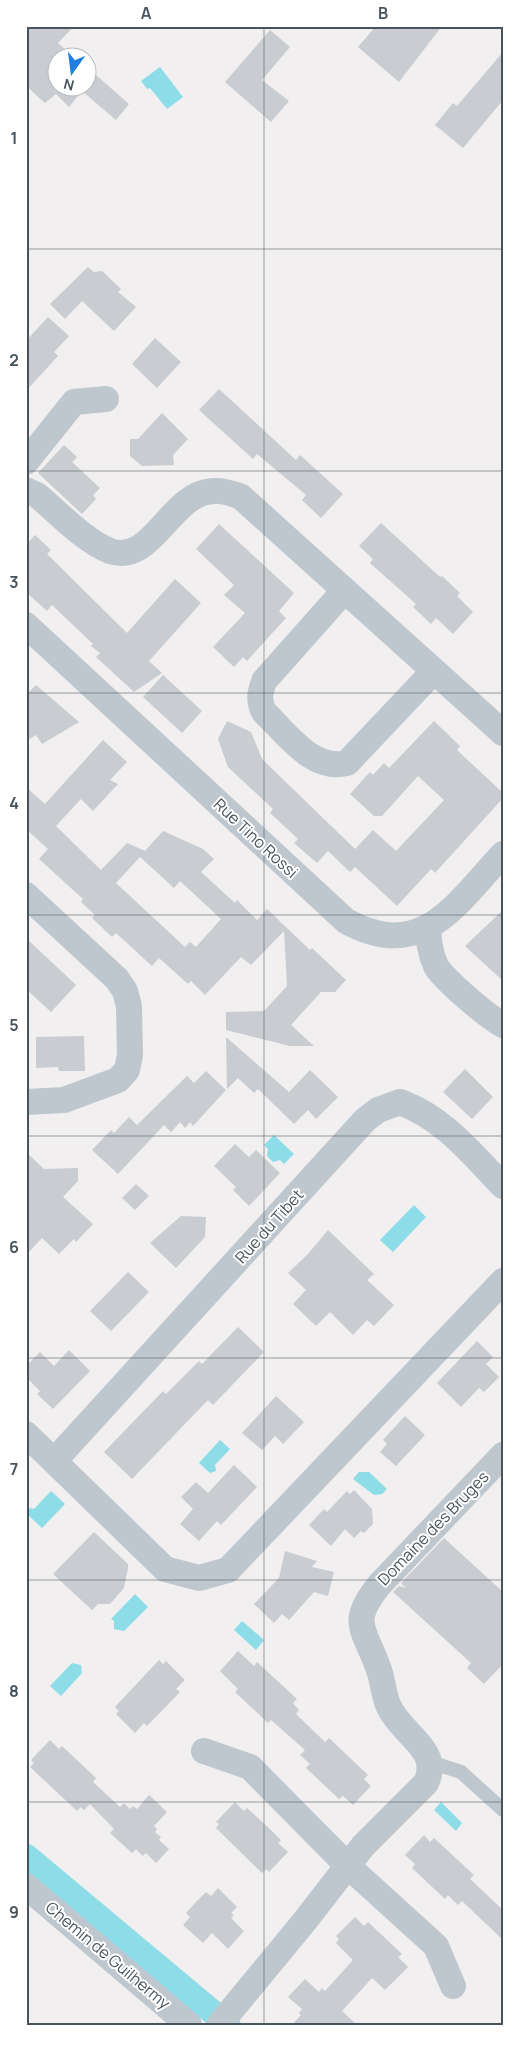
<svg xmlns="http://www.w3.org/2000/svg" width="529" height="2051" font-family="Manrope,sans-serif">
	<rect width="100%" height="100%" fill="#f1efef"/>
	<!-- water -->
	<g fill="#8ddde9">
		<polygon points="160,67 183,97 167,109 150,88 147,89 141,81"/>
		<polygon points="274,1135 294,1154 284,1164 280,1160 273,1162 267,1156 268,1149 264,1145"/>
		<polygon points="414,1205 426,1217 393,1252 380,1240"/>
		<polygon points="220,1440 230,1449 215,1465 216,1471 210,1473 199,1463"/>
		<polygon points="359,1472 369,1472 387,1489 382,1494 374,1495 353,1479"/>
		<polygon points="51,1491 65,1504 42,1528 28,1515 27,1511 30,1508 34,1509"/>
		<polygon points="135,1594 148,1607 124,1631 114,1629 114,1621 111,1619"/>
		<polygon points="242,1621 264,1640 256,1650 234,1630"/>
		<polygon points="72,1663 81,1665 82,1673 61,1696 50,1686"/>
		<polygon points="441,1802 462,1823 456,1831 434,1810"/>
	</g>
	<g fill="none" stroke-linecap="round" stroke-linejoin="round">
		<!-- canal -->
		<polyline stroke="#8ddde9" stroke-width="25" points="26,1856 228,2025"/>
	</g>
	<!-- building -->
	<g fill="#c9ccd1" fill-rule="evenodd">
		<polygon points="26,26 74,26 58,43 75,58 58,58 58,88 88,88 88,68 129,104 116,120 82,91 69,107 56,94 45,103 37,96 26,85"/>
		<polygon points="376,26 442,26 399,82 358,47"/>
		<polygon points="270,30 290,47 262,80 289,101 271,122 225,82"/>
		<polygon points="503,52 503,100 463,148 435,125 453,103 457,106"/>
		<polygon points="88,267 94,272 102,271 121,289 118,292 136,307 114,331 82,301 65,319 50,304"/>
		<polygon points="48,317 69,336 54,352 58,356 26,391 26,341"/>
		<polygon points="155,338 181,362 157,388 132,364"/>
		<polygon points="219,389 296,460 300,455 343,494 321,518 302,500 306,495 257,454 253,459 199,410"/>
		<polygon points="162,413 188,439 173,455 174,465 142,466 130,456 130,439 138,439"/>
		<polygon points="64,445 77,457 72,462 100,488 93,495 96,499 82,514 38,473"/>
		<polygon points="381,523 440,577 442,576 460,593 457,596 473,612 453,634 436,618 431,624 413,607 416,604 370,563 373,559 359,546"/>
		<polygon points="219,524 294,593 279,611 286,618 247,661 243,657 234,667 213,647 245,613 224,595 234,585 196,549"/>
		<polygon points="35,535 51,550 47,554 127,633 175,579 201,603 149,661 162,673 134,692 96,657 100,653 91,646 93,644 52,605 47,611 26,592 26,545"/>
		<polygon points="163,675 202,711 182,733 143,697"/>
		<polygon points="36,685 79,722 42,744 36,735 26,741 26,695"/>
		<polygon points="227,721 251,732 262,759 355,849 373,830 396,851 444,800 418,776 382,816 374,816 350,794 370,772 373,775 384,763 389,768 434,721 460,746 457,750 503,793 503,798 435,873 431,869 397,906 355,867 350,872 328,851 317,863 294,843 298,839 270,813 273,809 228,767 218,739"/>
		<path d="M103,740L127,762L110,780L118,784L93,811L81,799L56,826L101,870L127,843L145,851L144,852L163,831L203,849L214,859L201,872L235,903L237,900L257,920L267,909L310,950L312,948L346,980L335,992H321L291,1025L314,1046H290L226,1030V1012L264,1011L287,986L284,931L251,965L241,957L205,995L191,981L188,984L159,958L152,966L116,933L112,937L92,918L95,915L81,902L83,899L39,859L48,849L26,829V787L45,804ZM140,857L174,888L180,881L221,919L196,947L190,942L185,947L116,883Z"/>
		<polygon points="503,910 503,981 465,946"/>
		<polygon points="26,938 76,985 51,1012 26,989"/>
		<polygon points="84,1036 85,1071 59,1071 58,1067 36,1068 36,1037"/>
		<polygon points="226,1037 289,1092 310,1070 338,1097 316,1119 308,1110 294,1124 258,1089 254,1093 238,1078 227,1089"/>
		<polygon points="465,1069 493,1097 472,1119 443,1092"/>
		<polygon points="206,1071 226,1090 193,1126 190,1122 185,1128 180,1122 171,1132 164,1125 118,1174 92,1150 111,1130 114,1133 129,1117 137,1125 187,1076 194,1083"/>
		<polygon points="235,1144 249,1157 256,1150 280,1173 249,1206 233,1190 236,1187 214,1166"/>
		<polygon points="26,1152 44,1169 78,1168 78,1181 63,1197 93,1224 76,1242 74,1239 59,1254 42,1238 26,1255"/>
		<polygon points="136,1184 149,1196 135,1210 122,1198"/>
		<polygon points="181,1216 206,1217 205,1237 176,1268 150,1243"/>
		<polygon points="328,1230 374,1274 367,1280 394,1305 374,1326 367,1320 353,1335 330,1312 316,1326 293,1304 306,1290 288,1273 308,1254"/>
		<polygon points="128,1272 149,1292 111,1331 90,1311"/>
		<polygon points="238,1327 264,1352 213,1405 208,1400 132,1479 104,1452 163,1391 166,1394 199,1361 202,1364"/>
		<polygon points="477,1341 493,1357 486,1364 499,1377 484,1392 479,1388 461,1407 437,1383"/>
		<polygon points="69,1350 90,1371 53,1409 37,1394 40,1391 26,1377 26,1366 40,1352 54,1366"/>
		<polygon points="276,1396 304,1422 283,1444 275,1436 262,1450 242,1433"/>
		<polygon points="405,1416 425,1435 396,1466 380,1452 387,1444 383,1440"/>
		<polygon points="234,1465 257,1487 221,1525 217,1521 199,1541 180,1524 193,1509 181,1497 196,1482 208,1493"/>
		<polygon points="354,1490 372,1509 373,1524 364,1533 361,1531 354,1538 345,1529 331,1546 309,1525 324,1509 327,1512 347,1491 350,1494"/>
		<polygon points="94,1532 128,1564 128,1568 124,1588 110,1604 98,1604 92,1610 53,1574"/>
		<polygon points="444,1538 503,1592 503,1664 484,1684 467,1668 471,1663 393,1592 399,1586 406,1588 401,1583"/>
		<polygon points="285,1551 317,1561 312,1567 334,1572 328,1596 314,1592 289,1620 282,1614 274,1623 254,1604 279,1578"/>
		<polygon points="238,1651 254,1666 257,1662 283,1686 297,1699 293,1703 299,1710 296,1714 325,1742 329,1738 368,1775 364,1779 371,1786 353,1805 343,1796 339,1799 306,1768 310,1764 300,1755 305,1750 271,1720 268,1723 235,1692 238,1689 220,1671"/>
		<polygon points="159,1660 163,1664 166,1661 185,1680 176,1689 180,1692 147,1726 144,1723 135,1733 116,1714 119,1711 115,1707"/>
		<polygon points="50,1740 59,1749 62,1746 96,1778 93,1782 120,1807 124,1803 130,1809 133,1806 137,1809 149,1795 167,1812 154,1826 157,1829 155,1832 161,1837 159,1840 169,1849 156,1863 146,1853 143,1856 136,1849 132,1853 110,1833 114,1829 90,1804 84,1810 81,1807 77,1811 30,1767 34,1763 31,1760"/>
		<polygon points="235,1802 244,1811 247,1808 271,1830 281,1840 278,1843 288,1852 269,1872 266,1869 262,1873 216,1828 219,1824 216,1822"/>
		<polygon points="424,1835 430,1842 434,1838 474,1875 470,1879 503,1910 503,1940 462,1901 458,1905 448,1895 445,1899 412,1868 415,1864 405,1855"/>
		<polygon points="218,1888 237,1907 231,1913 234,1915 231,1918 244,1931 228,1949 212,1933 203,1943 183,1925 190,1917 186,1913 196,1902 206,1892 211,1896"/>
		<polygon points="355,1917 364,1926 368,1922 402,1954 398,1957 408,1967 385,1990 372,1978 342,2011 357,2025 292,2025 301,2015 299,2013 302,2009 288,1997 305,1979 319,1992 322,1988 325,1991 353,1960 336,1943 339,1939 336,1936"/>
	</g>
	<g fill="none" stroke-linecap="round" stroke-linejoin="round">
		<!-- lane -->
		<polyline stroke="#bec7ce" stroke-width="14" points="430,1762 461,1772 503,1810"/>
		<!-- street -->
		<g stroke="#bec7ce" stroke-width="26">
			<polyline points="26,462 74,402 106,399"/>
			<path d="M26,490L37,495C59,513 83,540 110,551C153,566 170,492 214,491C223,490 232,494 240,496L503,733"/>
			<path d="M344,591L264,681C260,693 258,700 264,712C287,734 313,772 347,763L434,671"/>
			<path d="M26,625L346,921C422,963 455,905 503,854"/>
			<polyline points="26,895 117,979 125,991 129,1006 130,1055 127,1070 118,1080 64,1100 26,1102"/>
			<path d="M428,928C429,942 430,953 436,966C444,980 488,1017 503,1025"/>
			<polyline points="26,1434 165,1569 199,1578 228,1570 503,1281"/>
			<path d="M55,1460L365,1120L378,1110L400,1102C445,1119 470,1152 503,1186"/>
			<polyline points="204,1751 250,1767 349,1867 436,1946 453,1986"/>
			<polyline points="26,1886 189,2025"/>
			<path d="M219,2025L304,1922L363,1846L426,1783C442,1750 402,1735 389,1707C383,1695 383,1679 378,1667C363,1627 349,1622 380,1584L503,1455"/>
		</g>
	</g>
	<!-- grid -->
	<path fill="none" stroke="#48545c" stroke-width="1" stroke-opacity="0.55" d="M264,26V2025M26,249H503M26,471H503M26,693H503M26,915H503M26,1136H503M26,1358H503M26,1580H503M26,1802H503"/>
	<g text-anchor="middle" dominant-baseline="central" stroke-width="4" stroke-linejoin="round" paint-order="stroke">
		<!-- street labels -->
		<g font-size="16" fill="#48545c" stroke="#fff">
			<text transform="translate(256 838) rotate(43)">Rue Tino Rossi</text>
			<text transform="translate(269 1226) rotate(-48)">Rue du Tibet</text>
			<text transform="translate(433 1528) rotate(-46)">Domaine des Bruges</text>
			<text transform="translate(108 1955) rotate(40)">Chemin de Guilhermy</text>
		</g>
	</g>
	<!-- border -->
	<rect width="529" height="2051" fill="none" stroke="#ffffff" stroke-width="55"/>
	<!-- north arrow -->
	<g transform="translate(72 72) rotate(194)"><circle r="24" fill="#ffffff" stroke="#b6bbbe"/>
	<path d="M0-4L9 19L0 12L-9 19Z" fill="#1e7fdc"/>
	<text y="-8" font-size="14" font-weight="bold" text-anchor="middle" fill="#48545c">N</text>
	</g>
	<rect x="28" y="28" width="474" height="1996" fill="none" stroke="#48545c" stroke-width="2"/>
	<g font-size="16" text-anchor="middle" font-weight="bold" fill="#48545c">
		<text x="146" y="19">A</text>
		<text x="383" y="19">B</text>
		<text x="14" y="144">1</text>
		<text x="14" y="366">2</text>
		<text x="14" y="588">3</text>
		<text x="14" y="809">4</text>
		<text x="14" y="1031">5</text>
		<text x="14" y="1253">6</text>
		<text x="14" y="1475">7</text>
		<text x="14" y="1697">8</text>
		<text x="14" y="1918">9</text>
	</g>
</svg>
